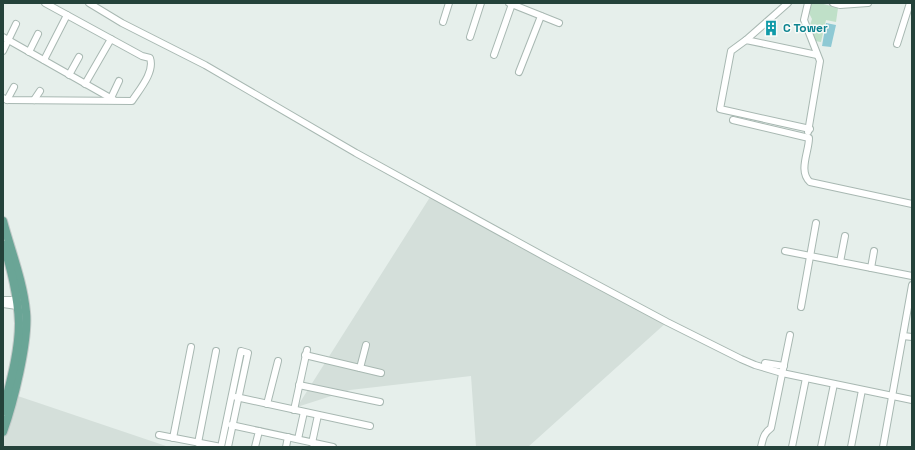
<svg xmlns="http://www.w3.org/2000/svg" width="915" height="450" font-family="'Space Grotesk',sans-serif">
	<rect width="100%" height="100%" fill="#e6efeb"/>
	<!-- built -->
	<g fill="#d4dfda">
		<polygon points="432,194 667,322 528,447 476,447 471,376 350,390 297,407"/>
		<polygon points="3,391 169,447 3,447"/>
	</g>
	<!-- green -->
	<polygon fill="#bfe0c8" points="810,3 820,3 838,8 836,22 826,20 821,42 815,41 809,28 812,19 809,13"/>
	<!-- water -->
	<polygon fill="#8ec9d4" points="826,23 836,25 831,47 822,46"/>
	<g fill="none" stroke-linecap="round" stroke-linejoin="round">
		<defs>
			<g id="minor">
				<polyline points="89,3 122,23 205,65 356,153 549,259 667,322 741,359 755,365 782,373 912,400"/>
				<polyline points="509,3 559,23"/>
				<polyline points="808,3 804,20 820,61 808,132"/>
				<polyline points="833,3 840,5 868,3"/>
				<polyline points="443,22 449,3"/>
				<polyline points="3,37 114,100"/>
				<polyline points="470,37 481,3"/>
				<polyline points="746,40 788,3"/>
				<polyline points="897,44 910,3"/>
				<polyline points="3,51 16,24"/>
				<polyline points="29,52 38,34"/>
				<polyline points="494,55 512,4"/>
				<polyline points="44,60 67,15"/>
				<polyline points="519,72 541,16"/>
				<polyline points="69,75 79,57"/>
				<polyline points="85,84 111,39"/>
				<path d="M3,98L7,100L132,101C139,90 155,72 150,58L142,56L45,3"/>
				<polyline points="111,98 119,81"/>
				<polyline points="7,100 14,87"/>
				<polyline points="34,100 40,91"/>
				<path d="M733,120L809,138C809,152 798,171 810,182L912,204"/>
				<polyline points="810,129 720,109 731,51 746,40 817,55"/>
				<polyline points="785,251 912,276"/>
				<polyline points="840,262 845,236"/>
				<polyline points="871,268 874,251"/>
				<polyline points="3,300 17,300"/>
				<polyline points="3,304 17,306"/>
				<polyline points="801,307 816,223"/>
				<polyline points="903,336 912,337"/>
				<polyline points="305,355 381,373"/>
				<polyline points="765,363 784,366"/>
				<polyline points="360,368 366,345"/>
				<polyline points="299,385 380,402"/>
				<polyline points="236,397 370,426"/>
				<polyline points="267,404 278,361"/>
				<polyline points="294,410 307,350"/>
				<polyline points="231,425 333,447"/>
				<polyline points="159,435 221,447"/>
				<polyline points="173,438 191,347"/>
				<polyline points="298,439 304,412"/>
				<polyline points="198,443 216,351"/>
				<polyline points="312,443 318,415"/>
				<polyline points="221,447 241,351 248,353 228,447"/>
				<polyline points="255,447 259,431"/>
				<polyline points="286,447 288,437"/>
				<path d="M761,447C763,438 764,433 771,428L790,335"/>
				<polyline points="792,447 806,378"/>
				<polyline points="821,447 834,384"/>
				<polyline points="851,447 862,390"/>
				<polyline points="883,447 912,285"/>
			</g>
			<g id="major">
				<path d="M3,221C11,251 23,281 26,312C29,341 13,404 3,432"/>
				<path d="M3,411C10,383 19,352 19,323C18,296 11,270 4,245"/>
			</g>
		</defs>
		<!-- minor casing -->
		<use href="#minor" stroke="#a8b8b2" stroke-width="8"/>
		<!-- major casing -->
		<use href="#major" stroke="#c2cac8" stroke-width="10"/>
		<!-- minor -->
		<use href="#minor" stroke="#fff" stroke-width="6"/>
		<!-- major -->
		<use href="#major" stroke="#6aa596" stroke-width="8"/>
	</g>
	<!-- icons -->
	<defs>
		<symbol id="building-bare" viewBox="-9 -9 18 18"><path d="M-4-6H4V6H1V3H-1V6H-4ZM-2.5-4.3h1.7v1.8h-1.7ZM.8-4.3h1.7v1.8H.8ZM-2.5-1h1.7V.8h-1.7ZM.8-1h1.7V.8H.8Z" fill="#0f9aa8" stroke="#f7fbf9" stroke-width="2.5" paint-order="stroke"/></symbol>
	</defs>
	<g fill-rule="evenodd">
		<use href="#building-bare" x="760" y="17" width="22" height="22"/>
	</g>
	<g text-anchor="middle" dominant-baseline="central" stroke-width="3" stroke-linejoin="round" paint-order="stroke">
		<!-- culture labels -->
		<g font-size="12" font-weight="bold" fill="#0d838f" stroke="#f7fbf9" text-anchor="start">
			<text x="783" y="28">C Tower</text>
		</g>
	</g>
	<!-- border -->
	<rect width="915" height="450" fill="none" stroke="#24423a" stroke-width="8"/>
</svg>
